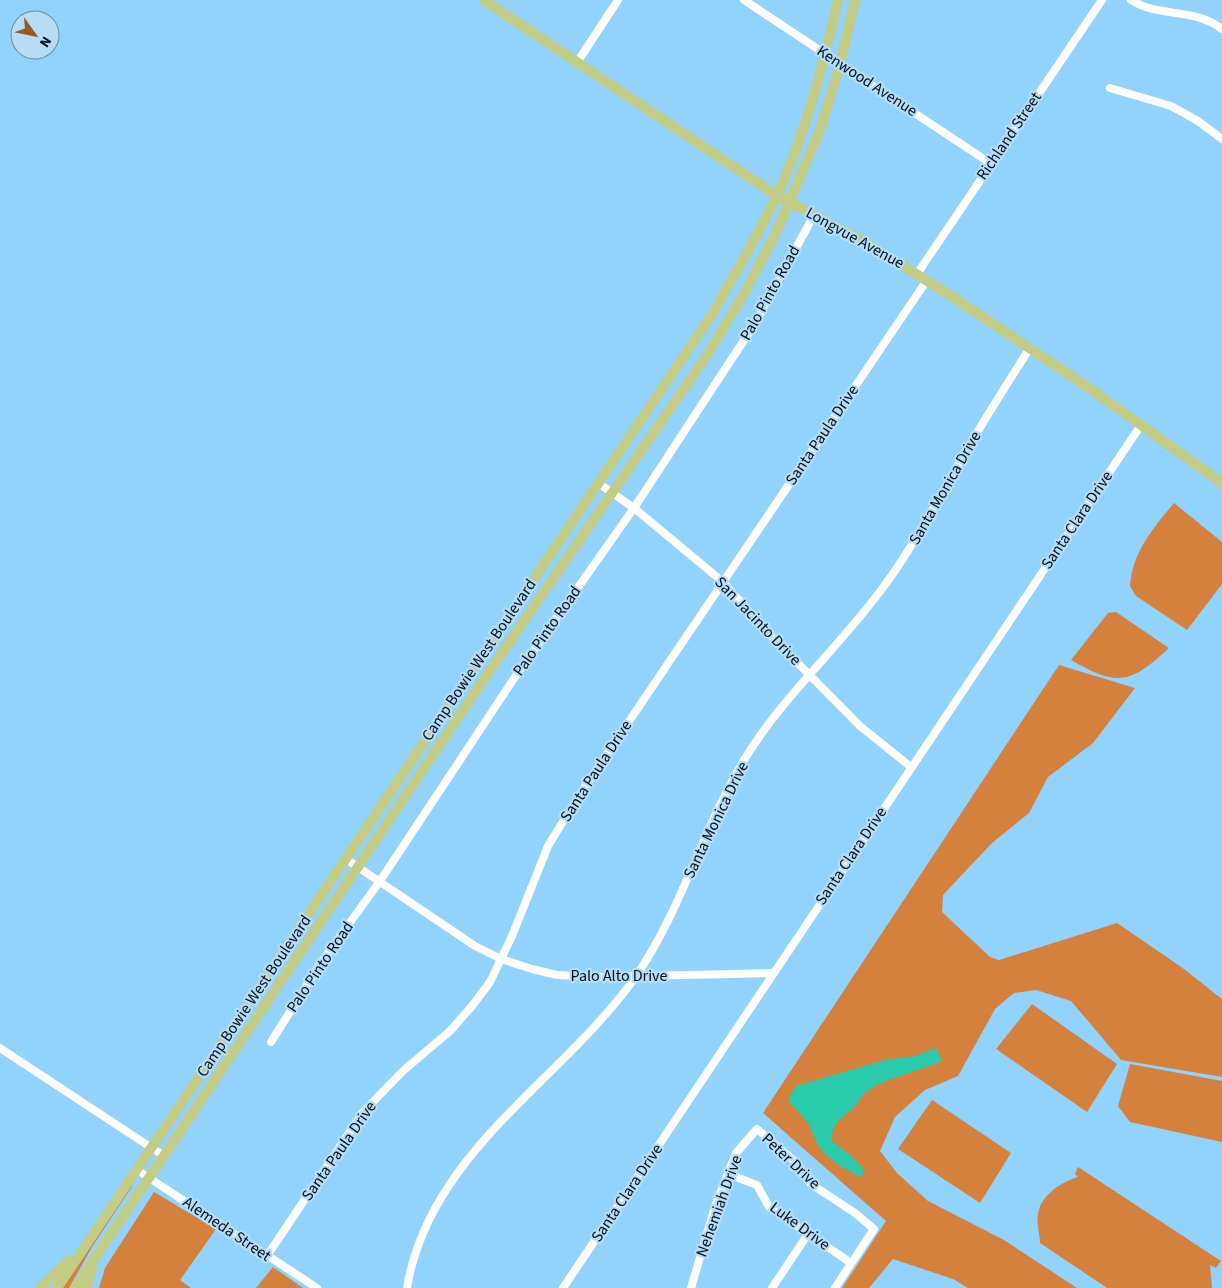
<svg xmlns="http://www.w3.org/2000/svg" width="1222" height="1288" font-family="'Source Sans 3',sans-serif">
	<rect width="100%" height="100%" fill="#91d3fc"/>
	<!-- green -->
	<g fill="#d4813d">
		<path d="M1174,503L1222,542V584L1187,630L1136,596L1130,586C1132,553 1153,528 1174,503Z"/>
		<path d="M1116,612L1169,648C1130,684 1118,687 1071,660L1108,613Z"/>
		<polygon points="1059,665 1135,688 1093,743 1048,777 1029,813 992,843 943,895 942,912 990,957 999,960 1117,923 1184,969 1222,999 1222,1077 1121,1060 1071,1001 1036,990 1014,993 995,1009 958,1076 925,1090 895,1117 880,1151 897,1173 928,1201 1004,1240 1077,1288 968,1288 953,1279 893,1259 869,1288 842,1288 886,1221 763,1113"/>
		<polygon points="1032,1004 1117,1064 1087,1112 996,1049"/>
		<polygon points="1130,1064 1222,1081 1222,1142 1130,1122 1118,1106"/>
		<polygon points="932,1100 1011,1153 980,1203 898,1149"/>
		<path d="M1078,1167L1221,1261L1216,1268L1210,1265L1212,1288H1107L1040,1243C1040,1234 1036,1223 1038,1214C1041,1195 1061,1182 1078,1177L1075,1174Z"/>
		<polygon points="133,1185 92,1247 69,1288 61,1288 129,1187"/>
		<polygon points="154,1192 216,1229 180,1280 191,1288 99,1288 105,1268"/>
		<polygon points="273,1267 303,1288 256,1288"/>
	</g>
	<!-- water -->
	<path fill="#2acaad" d="M936,1048L942,1061C920,1071 894,1075 872,1088C859,1095 860,1103 851,1110C840,1119 831,1125 832,1141L855,1159L865,1172L860,1177L837,1164L824,1153L818,1145L808,1123L788,1100L796,1086L885,1060L915,1056Z"/>
	<g fill="none" stroke-linecap="round" stroke-linejoin="round">
		<!-- minor -->
		<g stroke="#fff" stroke-width="8">
			<polyline points="744,0 990,163"/>
			<path d="M1131,0C1158,18 1194,7 1222,29"/>
			<polyline points="578,61 618,0"/>
			<polyline points="1110,88 1171,106 1198,121 1222,139"/>
			<polyline points="917,274 1102,0"/>
			<polyline points="598,483 634,508 723,582 767,632 860,726 911,767"/>
			<polyline points="346,859 475,946 501,959 532,969 557,975 596,977 773,973"/>
			<polyline points="271,1042 320,964 380,881 515,677 634,508 754,325 814,215"/>
			<polyline points="0,1048 164,1156"/>
			<polyline points="137,1170 317,1288"/>
			<polyline points="728,1174 757,1185 769,1207 851,1263"/>
			<polyline points="267,1256 363,1112 404,1070 450,1031 472,1006 490,982 512,936 548,846 578,797 927,280"/>
			<path d="M407,1288C429,1153 560,1082 634,979C681,912 702,830 744,760C784,694 843,644 887,582C916,543 936,501 961,460C983,422 1006,385 1030,348"/>
			<polyline points="563,1288 1141,425"/>
			<polyline points="691,1288 715,1206 736,1153 757,1129 798,1164 811,1184 855,1213 874,1229 835,1288"/>
			<polyline points="772,1288 808,1234"/>
		</g>
		<!-- major -->
		<g stroke="#c2cc84" stroke-width="10">
			<polyline points="484,0 776,195 865,242 956,299 1092,390 1222,483"/>
			<polyline points="40,1288 70,1260"/>
			<path d="M57,1288L713,313C737,270 763,228 783,182C808,124 824,62 838,0"/>
			<polyline points="75,1288 482,682 707,355 745,292 777,231 821,127 840,64 855,0"/>
			<polyline points="86,1288 92,1270"/>
		</g>
	</g>
	<g text-anchor="middle" dominant-baseline="central" stroke-width="4.5" stroke-linejoin="round" paint-order="stroke">
		<!-- street labels -->
		<g font-size="16" fill="#000f1d" stroke="#b6ddf6">
			<text transform="translate(867 81) rotate(33)">Kenwood Avenue</text>
			<text transform="translate(1009 136) rotate(-56)">Richland Street</text>
			<text transform="translate(855 238) rotate(29)">Longvue Avenue</text>
			<text transform="translate(770 293) rotate(-61)">Palo Pinto Road</text>
			<text transform="translate(822 435) rotate(-56)">Santa Paula Drive</text>
			<text transform="translate(945 488) rotate(-60)">Santa Monica Drive</text>
			<text transform="translate(1077 520) rotate(-56)">Santa Clara Drive</text>
			<text transform="translate(758 621) rotate(46)">San Jacinto Drive</text>
			<text transform="translate(547 631) rotate(-55)">Palo Pinto Road</text>
			<text transform="translate(479 660) rotate(-56)">Camp Bowie West Boulevard</text>
			<text transform="translate(596 771) rotate(-57)">Santa Paula Drive</text>
			<text transform="translate(716 820) rotate(-64)">Santa Monica Drive</text>
			<text transform="translate(851 856) rotate(-56)">Santa Clara Drive</text>
			<text transform="translate(320 967) rotate(-56)">Palo Pinto Road</text>
			<text x="619" y="976">Palo Alto Drive</text>
			<text transform="translate(254 996) rotate(-56)">Camp Bowie West Boulevard</text>
			<text transform="translate(339 1151) rotate(-55)">Santa Paula Drive</text>
			<text transform="translate(791 1161) rotate(43)">Peter Drive</text>
			<text transform="translate(627 1193) rotate(-56)">Santa Clara Drive</text>
			<text transform="translate(719 1206) rotate(-70)">Nehemiah Drive</text>
			<text transform="translate(800 1226) rotate(36)">Luke Drive</text>
			<text transform="translate(227 1229) rotate(34)">Alemeda Street</text>
		</g>
	</g>
	<!-- north arrow -->
	<g transform="translate(35 35) rotate(123)"><circle r="24" fill="#b6ddf6" stroke="#6d8b9f"/>
	<path d="M0-4L9 19L0 12L-9 19Z" fill="#985822"/>
	<text y="-8" font-size="14" font-weight="bold" text-anchor="middle" fill="#000f1d">N</text>
	</g>
</svg>
